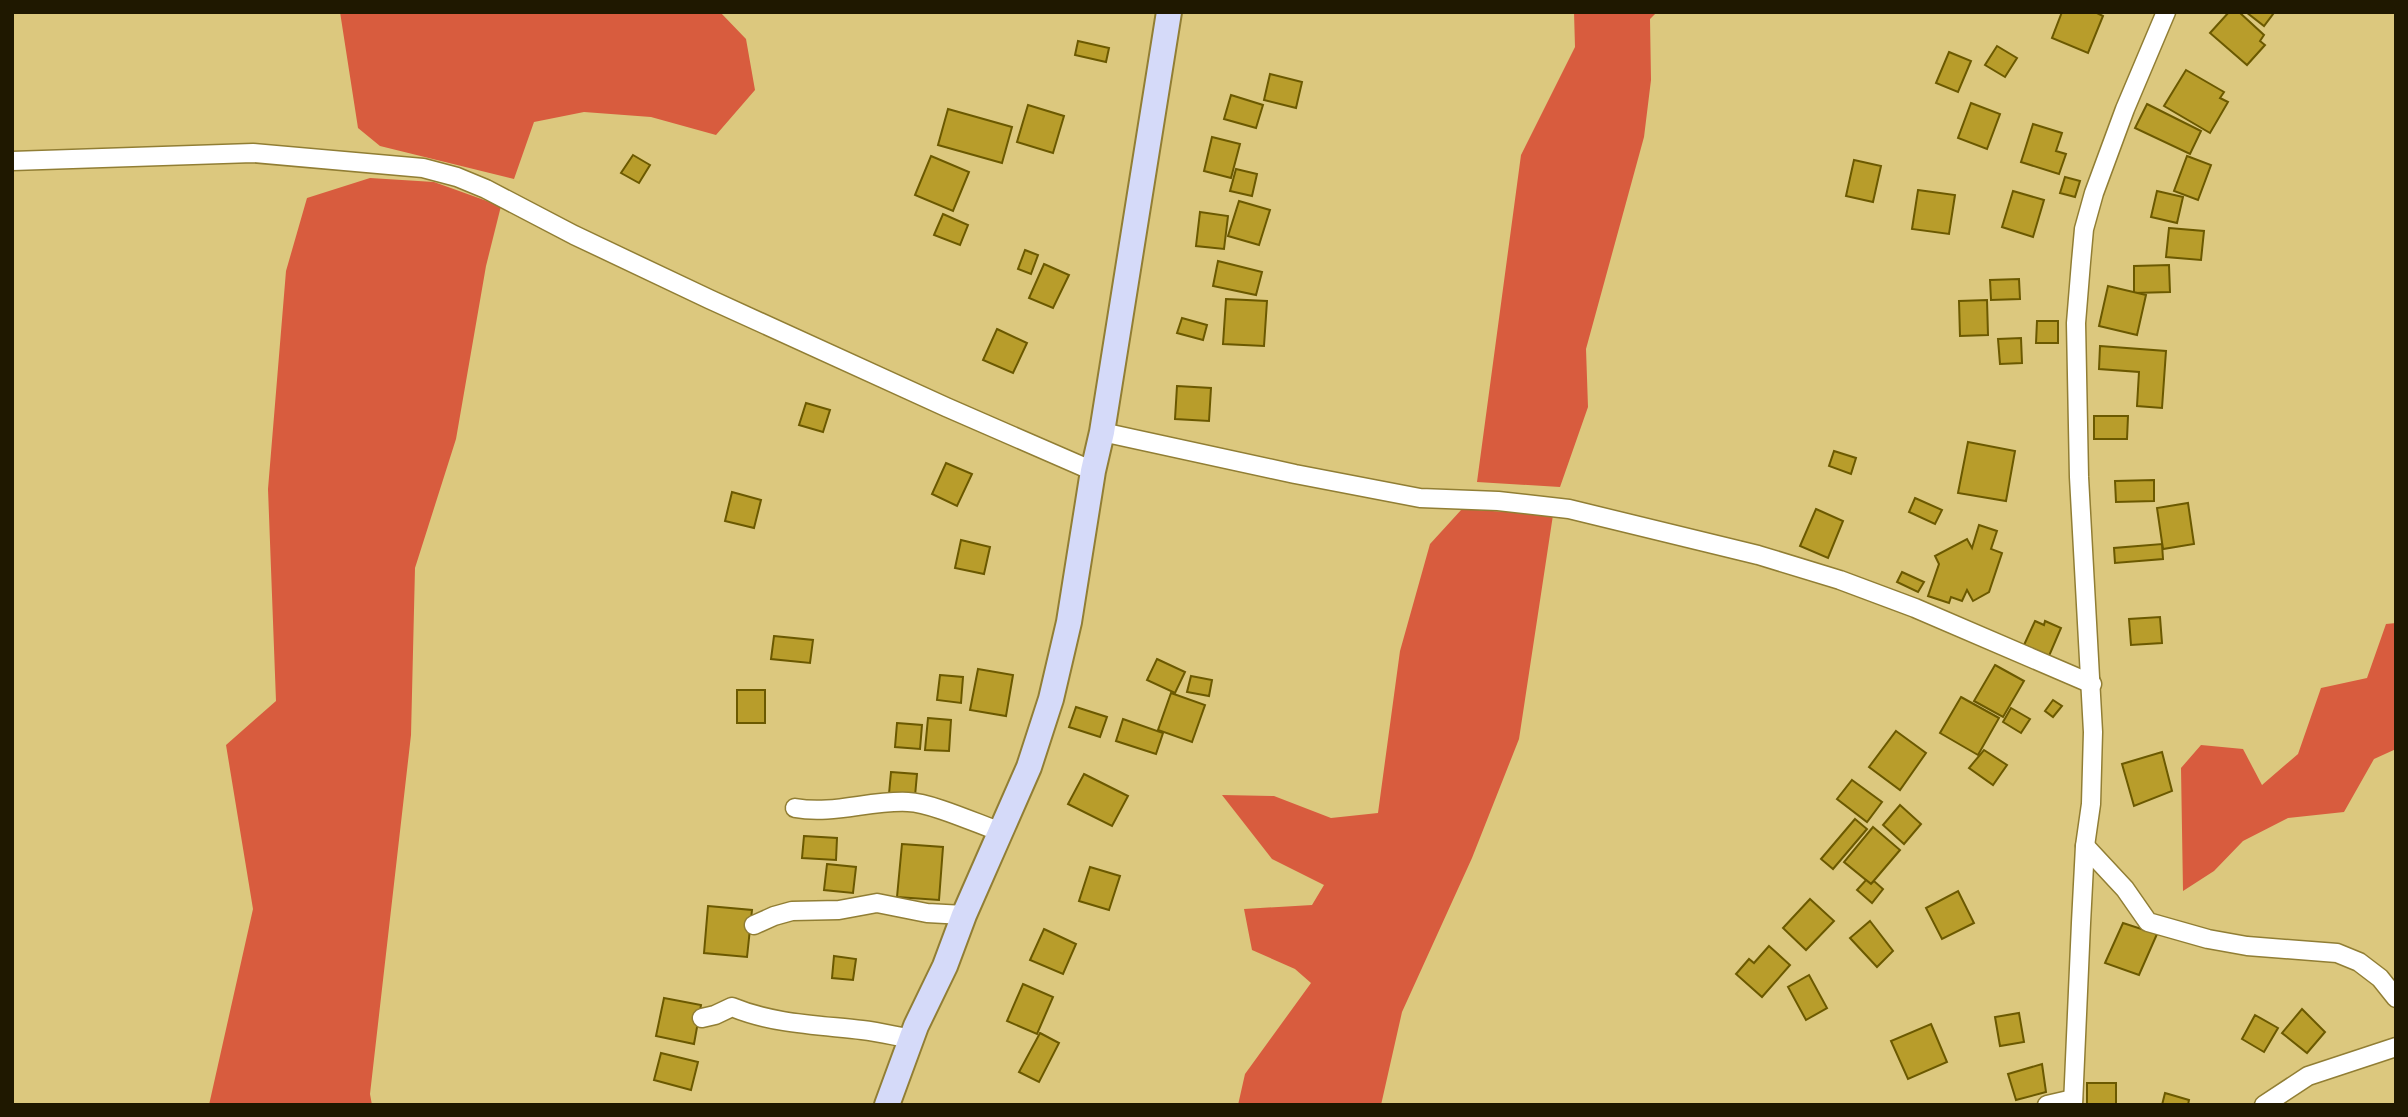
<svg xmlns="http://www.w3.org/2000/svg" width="2408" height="1117" font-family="Karla,sans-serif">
	<rect width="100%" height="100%" fill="#dcc87e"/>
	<!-- forest -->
	<g fill="#d85c3e">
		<polygon points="340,12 720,12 746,39 755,90 716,135 651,117 584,112 534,122 514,179 380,146 358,128"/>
		<polygon points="1574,12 1657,12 1650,19 1651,80 1644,137 1586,349 1588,407 1560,487 1477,482 1521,155 1575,47"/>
		<polygon points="370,178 434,182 501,206 486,266 456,439 415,568 411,735 370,1094 372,1105 209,1105 253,909 226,745 276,701 268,489 286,271 307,198"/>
		<polygon points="1462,509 1553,515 1519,739 1472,858 1402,1012 1381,1105 1238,1105 1245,1074 1311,983 1295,969 1252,950 1244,909 1312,905 1324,885 1272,859 1222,795 1274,796 1331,818 1378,813 1400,651 1430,544"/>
		<polygon points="2396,623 2396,749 2374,759 2344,812 2288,818 2243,841 2214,871 2183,891 2181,768 2201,745 2243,749 2262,785 2298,754 2321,688 2367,678 2386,624"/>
	</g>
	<!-- building -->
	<g fill="#b89d2b" stroke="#6b5900" stroke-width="2">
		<polygon points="2062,12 2095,12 2103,16 2088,53 2052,38"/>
		<polygon points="2229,12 2239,12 2264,35 2260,41 2265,45 2247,65 2210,33"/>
		<polygon points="2246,12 2271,12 2273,14 2264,26"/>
		<polygon points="1078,41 1109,48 1106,62 1075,55"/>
		<polygon points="1997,46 2017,58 2005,77 1985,65"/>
		<polygon points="1949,52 1971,61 1958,92 1936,83"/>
		<polygon points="2186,70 2224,92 2220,98 2228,102 2210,133 2164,106"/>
		<polygon points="1270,74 1302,82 1296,108 1264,100"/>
		<polygon points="1231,95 1263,105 1256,128 1224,119"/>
		<polygon points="1971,103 2000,114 1987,149 1958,138"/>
		<polygon points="2147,104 2201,131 2190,154 2135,128"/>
		<polygon points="1028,105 1064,116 1053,153 1017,142"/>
		<polygon points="948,109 1012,127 1002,163 938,145"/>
		<polygon points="2033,124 2062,133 2056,151 2066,154 2059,174 2021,162"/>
		<polygon points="1212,137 1240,144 1231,178 1204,171"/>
		<polygon points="633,155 650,165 639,183 621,173"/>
		<polygon points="931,156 969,172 953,211 915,195"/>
		<polygon points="2187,156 2211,165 2198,200 2174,191"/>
		<polygon points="1854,160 1881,166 1873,202 1846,196"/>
		<polygon points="1236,169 1257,174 1252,196 1230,191"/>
		<polygon points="2065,177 2080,181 2075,197 2060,193"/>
		<polygon points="1918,190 1955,195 1949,234 1912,229"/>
		<polygon points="2013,191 2044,200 2033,237 2002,227"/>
		<polygon points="2157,191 2183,197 2177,223 2151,217"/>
		<polygon points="1239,201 1270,210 1259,245 1228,236"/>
		<polygon points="1200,212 1228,216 1224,249 1196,246"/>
		<polygon points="943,214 968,225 960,245 934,235"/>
		<polygon points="2169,228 2204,231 2201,260 2166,257"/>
		<polygon points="1025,250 1038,255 1031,274 1018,269"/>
		<polygon points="1218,261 1262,272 1256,295 1213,286"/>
		<polygon points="1044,264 1069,275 1053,308 1029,298"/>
		<polygon points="2169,265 2170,292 2134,293 2134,266"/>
		<polygon points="2019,279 2020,299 1991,300 1990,280"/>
		<polygon points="2108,286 2146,295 2137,335 2099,326"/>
		<polygon points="1226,299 1267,301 1264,346 1223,344"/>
		<polygon points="1987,300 1988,335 1960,336 1959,301"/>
		<polygon points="1182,318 1207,325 1203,340 1177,333"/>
		<polygon points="2037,321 2058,321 2058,343 2036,343"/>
		<polygon points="997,329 1027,343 1013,373 983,360"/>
		<polygon points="2021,338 2022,363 2000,364 1998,339"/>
		<polygon points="2100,346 2166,351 2162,408 2137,406 2139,372 2099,369"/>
		<polygon points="1177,386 1211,388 1209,421 1175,419"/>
		<polygon points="806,403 830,410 823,432 799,425"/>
		<polygon points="2094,416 2128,416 2127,439 2094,439"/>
		<polygon points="1968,442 2015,451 2006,501 1958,493"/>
		<polygon points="1834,451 1856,458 1851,474 1829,466"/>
		<polygon points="946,463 972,474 957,506 932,494"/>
		<polygon points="2154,480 2154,501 2116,502 2115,481"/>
		<polygon points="732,492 761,500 754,528 725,521"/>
		<polygon points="1915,498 1942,510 1935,524 1909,512"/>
		<polygon points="2188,503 2194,544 2163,549 2157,508"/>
		<polygon points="1816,509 1843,521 1828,558 1800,546"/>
		<polygon points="1979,525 1997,531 1991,549 2002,553 1989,592 1973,601 1967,590 1962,601 1951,597 1949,603 1928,596 1939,564 1935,556 1967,539 1972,548"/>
		<polygon points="961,540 990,547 984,574 955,568"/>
		<polygon points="2162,544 2163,559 2115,563 2114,548"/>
		<polygon points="1902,572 1924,582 1918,592 1897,582"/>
		<polygon points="2160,617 2162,643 2131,645 2129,619"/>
		<polygon points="2035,621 2044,625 2045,621 2061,628 2049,656 2024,645"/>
		<polygon points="774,636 813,640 810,663 771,659"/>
		<polygon points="1157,659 1185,672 1175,693 1147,680"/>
		<polygon points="1995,665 2024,681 2003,717 1974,701"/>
		<polygon points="978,669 1013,675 1006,716 970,710"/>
		<polygon points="940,675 963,677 961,703 937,700"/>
		<polygon points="1191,676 1212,680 1209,696 1187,692"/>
		<rect x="737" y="690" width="28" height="33"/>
		<polygon points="1171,693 1205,705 1192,742 1158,730"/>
		<polygon points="1961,697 1999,718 1978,755 1940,733"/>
		<polygon points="2053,700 2062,706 2053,717 2045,711"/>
		<polygon points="1076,707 1107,717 1100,737 1069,727"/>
		<polygon points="2011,708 2030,719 2021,733 2003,722"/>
		<polygon points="928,718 951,720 949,751 925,750"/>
		<polygon points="1123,719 1163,733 1156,754 1116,741"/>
		<polygon points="897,723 922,725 920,749 895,747"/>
		<polygon points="1896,731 1926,753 1900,790 1869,767"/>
		<polygon points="1984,750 2007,765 1993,785 1969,768"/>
		<polygon points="2162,752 2172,791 2134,806 2122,764"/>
		<polygon points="891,772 917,774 915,796 889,794"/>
		<polygon points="1084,774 1128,796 1112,826 1068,804"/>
		<polygon points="1852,780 1882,802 1867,822 1837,799"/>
		<polygon points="1900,805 1921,824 1904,844 1883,825"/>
		<polygon points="1855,819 1867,829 1833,869 1821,859"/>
		<polygon points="1873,827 1900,850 1871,884 1844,862"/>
		<polygon points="804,836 837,838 836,860 802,858"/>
		<polygon points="902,844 943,847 939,900 897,897"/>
		<polygon points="827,864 856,867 853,893 824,890"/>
		<polygon points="1090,867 1120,876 1109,910 1079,901"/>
		<polygon points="1866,880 1871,884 1874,881 1883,889 1872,903 1857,890"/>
		<polygon points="1958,891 1974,923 1942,939 1926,908"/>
		<polygon points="1810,899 1834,921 1806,950 1783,928"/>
		<polygon points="708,906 752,910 747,957 704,953"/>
		<polygon points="1870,921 1893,951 1877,967 1850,938"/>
		<polygon points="2123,923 2157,934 2139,975 2105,963"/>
		<polygon points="1044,929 1076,944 1063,974 1030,960"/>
		<polygon points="1769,946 1790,965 1762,997 1736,974 1749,959 1754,963"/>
		<polygon points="834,956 856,959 853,980 832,978"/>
		<polygon points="1809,975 1827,1008 1806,1020 1788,987"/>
		<polygon points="1023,984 1053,997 1037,1034 1007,1021"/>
		<polygon points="664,998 701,1005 694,1044 656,1036"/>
		<polygon points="2302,1009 2325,1032 2307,1053 2282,1033"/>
		<polygon points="2019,1013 2024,1042 2000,1046 1995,1017"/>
		<polygon points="2255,1015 2278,1028 2264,1052 2242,1039"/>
		<polygon points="1931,1024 1947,1062 1908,1079 1891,1041"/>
		<polygon points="1040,1033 1059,1043 1039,1082 1019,1072"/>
		<polygon points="661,1053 698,1062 691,1090 654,1080"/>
		<polygon points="2042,1064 2046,1092 2016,1100 2008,1074"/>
		<rect x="2087" y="1083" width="29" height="22"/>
		<polygon points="2165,1093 2189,1100 2188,1105 2162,1105"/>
	</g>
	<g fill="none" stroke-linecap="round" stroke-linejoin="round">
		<defs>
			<g id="street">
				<polyline points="12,161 253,153 423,168 457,177 486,189 574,235 709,299 946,407 1093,471"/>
				<polyline points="1102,432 1295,474 1420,498 1498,501 1569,509 1758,555 1840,580 1915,608 2092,684"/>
				<path d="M795,808C833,815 870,800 908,802C932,803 978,824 1001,832"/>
				<polyline points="2085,846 2125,889 2148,922 2208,939 2247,946 2337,953 2359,962 2380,978 2396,998"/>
				<polyline points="754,925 774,916 792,911 839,910 877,903 927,913 964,915"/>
				<path d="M702,1018L715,1015L732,1007C773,1024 818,1025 862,1030C879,1032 895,1036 912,1039"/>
				<polyline points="2047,1105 2073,1099"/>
				<polyline points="2073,1105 2081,923 2085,846 2091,804 2093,732 2079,477 2076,323 2081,262 2084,229 2094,193 2125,109 2166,12"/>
				<polyline points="2264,1105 2308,1076 2396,1047"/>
			</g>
			<polyline id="secondary" points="887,1105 916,1026 945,966 964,915 1029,767 1051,699 1069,622 1093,471 1102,432 1169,12"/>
		</defs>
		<!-- street casing -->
		<use href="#street" stroke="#917e34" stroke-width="21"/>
		<!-- secondary casing -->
		<use href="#secondary" stroke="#917e34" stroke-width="28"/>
		<!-- street -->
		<use href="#street" stroke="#fff" stroke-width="18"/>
		<!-- secondary -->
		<use href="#secondary" stroke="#d5daf9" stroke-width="24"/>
	</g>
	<!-- border -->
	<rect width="2408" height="1117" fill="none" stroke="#1f1800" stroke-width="28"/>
</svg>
